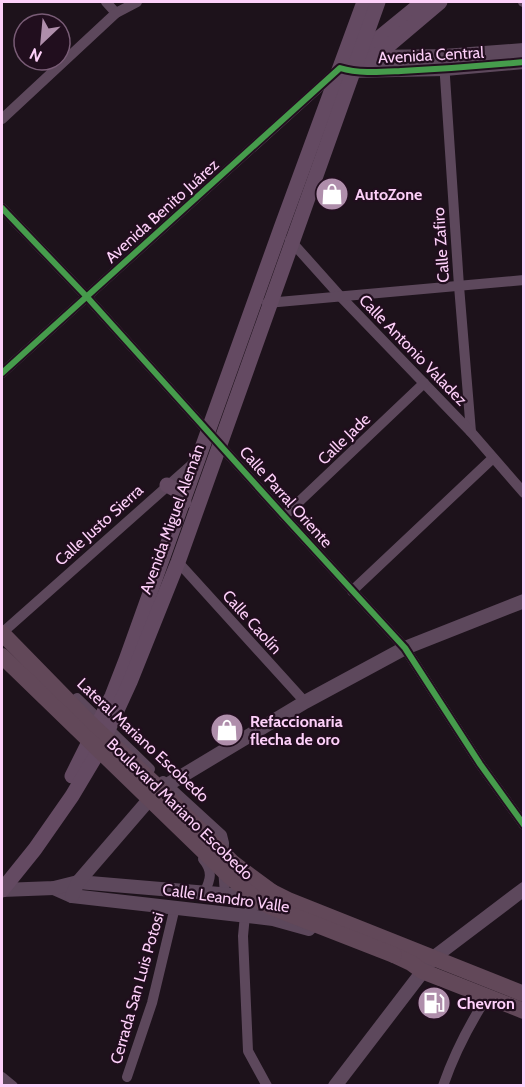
<svg xmlns="http://www.w3.org/2000/svg" width="525" height="1087" font-family="Cabin,sans-serif">
	<rect width="100%" height="100%" fill="#1d121b"/>
	<!-- building -->
	<polygon fill="#3f303d" points="433,987 446,992 435,1019 422,1013"/>
	<g fill="none" stroke-linecap="round" stroke-linejoin="round">
		<!-- minor -->
		<g stroke="#5d485c" stroke-width="10">
			<polyline points="106,2 116,13"/>
			<polyline points="523,2 524,2"/>
			<polyline points="444,62 459,286 471,432"/>
			<polyline points="2,119 116,13 137,2"/>
			<polyline points="2,208 87,297 284,516 405,648 480,764 524,825"/>
			<polyline points="290,240 341,297 471,432 524,493"/>
			<polyline points="267,303 524,280"/>
			<polyline points="2,373 336,72"/>
			<polyline points="284,516 424,383"/>
			<polyline points="178,562 305,702"/>
			<polyline points="352,591 493,458"/>
			<polyline points="2,633 198,459"/>
			<polyline points="77,698 150,769"/>
			<polyline points="163,781 222,835 224,843 223,868 225,894"/>
			<path d="M203,859C213,871 211,879 204,893"/>
			<polyline points="265,902 257,904 245,915 243,936 248,1051 267,1086"/>
			<polyline points="2,1077 13,1086"/>
			<polyline points="127,1077 152,1003 175,907"/>
			<path d="M443,1086C454,1054 469,1025 487,997"/>
		</g>
		<!-- tertiary -->
		<g stroke="#5d485c" stroke-width="14">
			<polyline points="370,57 444,56 524,50"/>
			<polyline points="348,71 445,69 524,62"/>
			<polyline points="54,888 72,896 273,919 309,929"/>
			<polyline points="2,890 54,888 78,882 256,897"/>
			<polyline points="72,896 78,882 147,802 167,785 305,702 405,648 524,601"/>
			<polyline points="335,1086 433,958 524,889"/>
		</g>
		<!-- secondary -->
		<g stroke="#644a62" stroke-width="15">
			<polyline points="358,55 423,2"/>
			<polyline points="353,72 375,57 440,2"/>
			<polyline points="167,485 178,491 184,502"/>
			<polyline points="72,776 112,696 126,660 281,228 364,2"/>
			<polyline points="2,890 35,849 72,796 97,754 130,682 178,562 378,2"/>
		</g>
		<!-- primary -->
		<g stroke="#624859" stroke-width="16">
			<polyline points="272,892 288,900 524,994"/>
			<polyline points="394,955 411,963 422,971 524,1011"/>
		</g>
		<!-- primary-bridge -->
		<g stroke="#624859" stroke-width="16">
			<polyline points="2,633 92,725 158,787 233,863 272,892"/>
			<polyline points="2,656 229,876 256,899 271,907 394,955"/>
		</g>
		<defs>
			<g id="cycleway">
				<polyline points="2,208 87,297 284,516 405,648 480,764 524,825"/>
				<path d="M2,373L340,68C360,74 381,72 401,71C442,69 483,66 524,62"/>
			</g>
		</defs>
		<!-- cycleway casing -->
		<use href="#cycleway" stroke="#210e1e" stroke-width="10"/>
		<!-- cycleway -->
		<use href="#cycleway" stroke="#469c4c" stroke-width="6"/>
	</g>
	<!-- icons -->
	<defs>
		<symbol id="shop-disc" viewBox="-11 -11 22 22"><circle r="9.5" fill="#af8eab" stroke="#210e1e"/><path d="M-5-2.5h2.3a2.7 3.5 0 0 1 5.4 0H5L5.5 6h-11ZM-1.5-2.5h3a1.5 2.3 0 0 0-3 0Z" fill="#fff"/></symbol>
		<symbol id="fuel-disc" viewBox="-11 -11 22 22"><circle r="9.5" fill="#af8eab" stroke="#210e1e"/><path d="M-5.5-6h7V0h2V4h1.3V-2.5L3-4.5l.8-.8L6-3V5H2.5V1h-1V6h-7ZM-4.2-4.7v3.2H.2V-4.7Z" fill="#fff"/></symbol>
	</defs>
	<g fill-rule="evenodd">
		<use href="#shop-disc" x="313" y="175" width="38" height="38"/>
		<use href="#shop-disc" x="208" y="711" width="38" height="38"/>
		<use href="#fuel-disc" x="415" y="984" width="38" height="38"/>
	</g>
	<g text-anchor="middle" dominant-baseline="central" stroke-width="4.5" stroke-linejoin="round" paint-order="stroke">
		<!-- street labels -->
		<g font-size="16" fill="#fdd0f9" stroke="#210e1e">
			<text transform="translate(431 55) rotate(-3)">Avenida Central</text>
			<text transform="translate(162 211) rotate(-42)">Avenida Benito Juárez</text>
			<text transform="translate(441 245) rotate(-94)">Calle Zafiro</text>
			<text transform="translate(413 350) rotate(46)">Calle Antonio Valadez</text>
			<text transform="translate(344 439) rotate(-44)">Calle Jade</text>
			<text transform="translate(286 497) rotate(48)">Calle Parral Oriente</text>
			<text transform="translate(172 519) rotate(-70)">Avenida Miguel Alemán</text>
			<text transform="translate(99 525) rotate(-42)">Calle Justo Sierra</text>
			<text transform="translate(252 622) rotate(48)">Calle Caolín</text>
			<text transform="translate(143 740) rotate(43)">Lateral Mariano Escobedo</text>
			<text transform="translate(180 809) rotate(44)">Boulevard Mariano Escobedo</text>
			<text transform="translate(226 898) rotate(8)">Calle Leandro Valle</text>
			<text transform="translate(137 988) rotate(-74)">Cerrada San Luis Potosi</text>
		</g>
		<!-- poi labels -->
		<g font-size="16" font-weight="bold" fill="#fdd0f9" stroke="#210e1e" text-anchor="start">
			<text x="355" y="194">AutoZone</text>
			<text x="250" y="721">Refaccionaria<tspan x="250" dy="18">flecha de oro</tspan></text>
			<text x="457" y="1003">Chevron</text>
		</g>
	</g>
	<!-- border -->
	<rect width="525" height="1087" fill="none" stroke="#fdd0f9" stroke-width="6"/>
	<!-- north arrow -->
	<g transform="translate(42 42) rotate(206)"><circle r="28" fill="#210e1e" stroke="#795c76" stroke-width="1.5"/>
	<path d="M0-4.5L10 22L0 15L-10 22Z" fill="#af8eab"/>
	<text y="-9" font-size="16" font-weight="bold" text-anchor="middle" fill="#fdd0f9">N</text>
	</g>
</svg>
